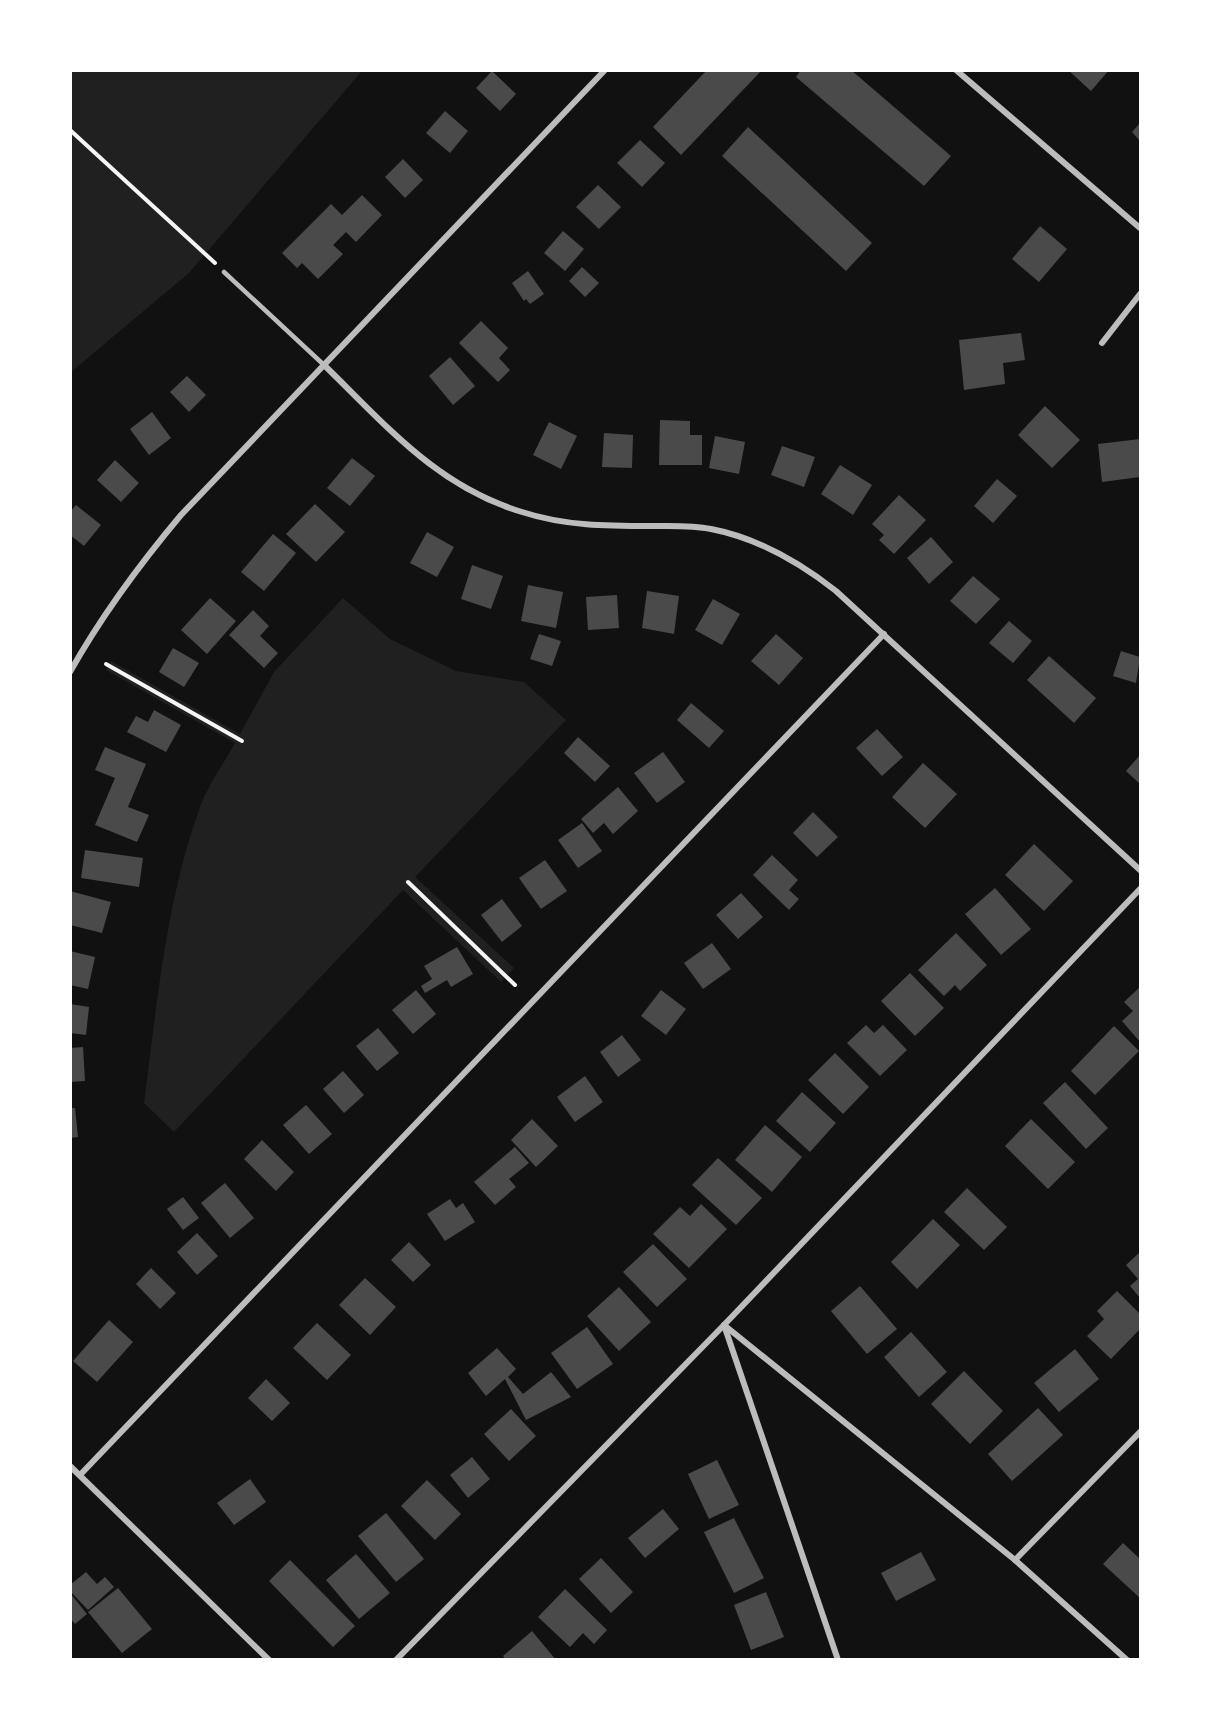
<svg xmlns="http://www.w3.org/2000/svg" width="1211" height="1730" font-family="'Varela Round',sans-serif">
	<rect width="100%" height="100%" fill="#111"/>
	<!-- green -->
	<g fill="#202020">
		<polygon points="71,71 362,71 189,273 71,372"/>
		<path d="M343,598L390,639L456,671L524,682L566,720L415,877L514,968L501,982L403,890L174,1132L144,1103C157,1004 166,901 200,807C208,785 224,763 235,743L106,670L111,661L240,734L274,672Z"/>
	</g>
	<!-- building -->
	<g fill="#4a4a4a">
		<polygon points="707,70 762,70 681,155 653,127"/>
		<polygon points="801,70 851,70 951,156 924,186 796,77"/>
		<polygon points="1068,70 1109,70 1091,91"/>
		<polygon points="492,71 516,94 500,111 476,88"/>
		<polygon points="445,111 468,131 450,153 426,133"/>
		<polygon points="1140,123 1140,141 1132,132"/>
		<polygon points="748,127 872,243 846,271 722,156"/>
		<polygon points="640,140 665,163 642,187 617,163"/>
		<polygon points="403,159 423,180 405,198 385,177"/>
		<polygon points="598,185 621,207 599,229 576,207"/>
		<polygon points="362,195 382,215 356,242 346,232 333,245 343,254 318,279 302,263 297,268 282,253 331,204 342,215"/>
		<polygon points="1040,226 1067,249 1039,282 1012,259"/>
		<polygon points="563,231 584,249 565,271 544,253"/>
		<polygon points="582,267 599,283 585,297 569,281"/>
		<polygon points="528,271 544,294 530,304 526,299 524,301 512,283"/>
		<polygon points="481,321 508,348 499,358 510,370 498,382 459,343"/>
		<polygon points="1021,333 1025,360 1003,363 1005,384 964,390 959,340"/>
		<polygon points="450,357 475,386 453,405 429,376"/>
		<polygon points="187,376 206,395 189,412 170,392"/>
		<polygon points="1045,406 1080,440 1052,468 1018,435"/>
		<polygon points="152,412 171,438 149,455 130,429"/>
		<polygon points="660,420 690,421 690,435 702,435 702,465 659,465"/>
		<polygon points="549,422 577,436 561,469 533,455"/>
		<polygon points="604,433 633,435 632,468 602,467"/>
		<polygon points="715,436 745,442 739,474 709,468"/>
		<polygon points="1140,439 1140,477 1102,482 1098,444"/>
		<polygon points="782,446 815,457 804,487 771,475"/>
		<polygon points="352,458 375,476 350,506 327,488"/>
		<polygon points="115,460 139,483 121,502 97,480"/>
		<polygon points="840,465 872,485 853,515 821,494"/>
		<polygon points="997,479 1017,496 993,523 974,506"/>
		<polygon points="899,495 926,520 894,554 879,540 884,535 872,524"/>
		<polygon points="315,504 345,532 316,562 286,534"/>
		<polygon points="76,505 101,525 84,546 70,535 70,512"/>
		<polygon points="427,532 454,547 437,577 410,563"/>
		<polygon points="273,534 296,553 264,591 241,572"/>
		<polygon points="931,537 953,562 929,584 907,558"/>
		<polygon points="472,565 503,576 491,609 461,599"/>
		<polygon points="973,576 1000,599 976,624 950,601"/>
		<polygon points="528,585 563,592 556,628 521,621"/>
		<polygon points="647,591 679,596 674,634 642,628"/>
		<polygon points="617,595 619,628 588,630 586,597"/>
		<polygon points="210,598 236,621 207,654 181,630"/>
		<polygon points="713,599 740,614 722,645 695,630"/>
		<polygon points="253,610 269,626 260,636 278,653 264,668 229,635"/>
		<polygon points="1009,621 1032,641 1013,663 989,643"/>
		<polygon points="539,634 561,641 552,666 530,659"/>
		<polygon points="776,634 803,658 779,685 751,661"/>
		<polygon points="173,648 199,663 184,687 159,672"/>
		<polygon points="1121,651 1140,657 1136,683 1113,676"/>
		<polygon points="1049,656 1096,698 1074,723 1027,680"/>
		<polygon points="691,703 724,731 709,748 677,720"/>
		<polygon points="154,710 181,725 166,752 127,732 136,716 148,722"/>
		<polygon points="877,729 903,757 882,776 856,748"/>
		<polygon points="578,737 610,766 595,782 564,753"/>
		<polygon points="105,747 146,764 128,807 149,815 137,842 95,825 115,778 95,770"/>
		<polygon points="663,752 685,782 657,803 634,773"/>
		<polygon points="1140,755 1140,784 1126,771"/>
		<polygon points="923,763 957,794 925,828 892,797"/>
		<polygon points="618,787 638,811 613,834 604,823 593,833 581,819"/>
		<polygon points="813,812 838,837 817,857 793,833"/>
		<polygon points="582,823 602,851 578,868 558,840"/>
		<polygon points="1034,844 1073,881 1044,911 1005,875"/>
		<polygon points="85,850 143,858 139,887 81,878"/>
		<polygon points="772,855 798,880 789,890 799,899 789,910 753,875"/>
		<polygon points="545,860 567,891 541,909 519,878"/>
		<polygon points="995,888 1031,929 1001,955 965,914"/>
		<polygon points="70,891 111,902 102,933 70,925"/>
		<polygon points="741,893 763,917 738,939 716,915"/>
		<polygon points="502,899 522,926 502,942 481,915"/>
		<polygon points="956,933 987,965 960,991 955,985 944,996 918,970"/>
		<polygon points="712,943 731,969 703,989 684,963"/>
		<polygon points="457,947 473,974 451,987 447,980 425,993 421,986 432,979 424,966"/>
		<polygon points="70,951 95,957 88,989 70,985"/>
		<polygon points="910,973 944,1008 915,1036 881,1001"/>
		<polygon points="1140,987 1140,1042 1122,1021 1133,1011 1124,1002"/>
		<polygon points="416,990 436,1014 413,1034 392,1010"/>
		<polygon points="661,990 686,1009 666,1035 641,1016"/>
		<polygon points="70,1004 89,1007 86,1035 70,1033"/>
		<polygon points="866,1025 874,1033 883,1025 907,1050 880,1076 847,1043"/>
		<polygon points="1114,1026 1139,1051 1095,1095 1071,1071"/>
		<polygon points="378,1028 399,1053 377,1071 356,1046"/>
		<polygon points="622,1035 641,1060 618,1077 600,1052"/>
		<polygon points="83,1047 85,1081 70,1082 70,1048"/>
		<polygon points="835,1053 869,1087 843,1114 808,1080"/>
		<polygon points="343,1071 364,1095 344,1113 323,1089"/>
		<polygon points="585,1076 603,1102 575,1122 557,1097"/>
		<polygon points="1065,1082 1108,1128 1086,1149 1043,1103"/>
		<polygon points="802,1092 836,1123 810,1152 776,1121"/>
		<polygon points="306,1105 332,1134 309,1154 283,1125"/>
		<polygon points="70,1108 75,1108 78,1137 70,1138"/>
		<polygon points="532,1119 558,1146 536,1167 511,1140"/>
		<polygon points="1031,1119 1075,1162 1048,1189 1005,1146"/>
		<polygon points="765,1125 802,1157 772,1192 735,1160"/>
		<polygon points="262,1140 294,1172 276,1191 244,1159"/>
		<polygon points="515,1147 529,1163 509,1179 516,1187 495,1205 474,1182"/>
		<polygon points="718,1158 762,1198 736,1225 692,1185"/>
		<polygon points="225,1183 254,1218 230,1238 201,1203"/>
		<polygon points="967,1188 1007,1227 984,1250 944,1212"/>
		<polygon points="183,1197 199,1218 183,1230 167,1209"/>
		<polygon points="450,1199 456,1208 463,1203 475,1222 445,1241 427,1214"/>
		<polygon points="701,1204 727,1229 689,1268 653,1234 680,1207 690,1216"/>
		<polygon points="933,1219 960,1245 917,1289 891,1262"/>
		<polygon points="197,1233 218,1256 197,1275 177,1252"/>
		<polygon points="409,1242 431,1265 413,1282 391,1260"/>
		<polygon points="653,1244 687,1279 657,1307 623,1272"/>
		<polygon points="1140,1252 1140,1298 1130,1286 1138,1279 1126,1265"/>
		<polygon points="151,1268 176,1293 160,1309 136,1284"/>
		<polygon points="365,1278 396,1307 370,1335 339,1305"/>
		<polygon points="860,1286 897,1329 867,1354 831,1311"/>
		<polygon points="619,1287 651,1322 619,1351 587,1316"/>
		<polygon points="1117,1291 1140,1314 1140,1329 1111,1359 1087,1336 1104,1319 1097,1311"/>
		<polygon points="109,1320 133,1342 97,1382 73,1361"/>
		<polygon points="317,1323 351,1355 327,1380 293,1348"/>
		<polygon points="587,1327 613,1364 577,1389 551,1353"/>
		<polygon points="911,1332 947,1372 919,1397 884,1357"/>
		<polygon points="497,1348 516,1369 508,1377 523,1394 551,1372 571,1397 526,1420 505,1379 486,1396 468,1373"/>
		<polygon points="1075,1349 1099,1379 1059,1412 1034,1383"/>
		<polygon points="964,1371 1003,1411 970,1444 931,1404"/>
		<polygon points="266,1379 290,1403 272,1421 248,1398"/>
		<polygon points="1038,1408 1063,1435 1012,1481 988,1454"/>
		<polygon points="511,1409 536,1436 509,1461 484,1434"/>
		<polygon points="472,1457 490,1479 468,1498 450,1475"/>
		<polygon points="717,1460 739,1505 709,1519 688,1474"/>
		<polygon points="250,1479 266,1502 234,1525 217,1503"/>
		<polygon points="427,1480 461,1514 435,1540 401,1506"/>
		<polygon points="663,1509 679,1529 645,1558 628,1538"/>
		<polygon points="386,1513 424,1559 396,1582 358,1536"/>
		<polygon points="734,1518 764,1578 734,1593 704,1532"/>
		<polygon points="1123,1543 1140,1559 1140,1598 1103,1564"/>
		<polygon points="921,1552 936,1580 896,1601 881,1573"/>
		<polygon points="356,1554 390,1593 359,1619 326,1580"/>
		<polygon points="601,1558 633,1592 611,1613 579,1579"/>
		<polygon points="290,1560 355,1626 333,1647 269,1581"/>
		<polygon points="86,1572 97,1584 105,1577 114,1587 88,1610 70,1591 70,1585"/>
		<polygon points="118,1588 152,1629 122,1653 88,1612"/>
		<polygon points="565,1589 607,1630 594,1644 583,1633 570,1647 538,1617"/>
		<polygon points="766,1592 784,1637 751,1650 734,1605"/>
		<polygon points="70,1593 87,1614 75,1624 70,1618"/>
		<polygon points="532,1631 556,1660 506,1660 503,1656"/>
	</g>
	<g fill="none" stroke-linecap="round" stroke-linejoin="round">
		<!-- path -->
		<g stroke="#f5f5f5" stroke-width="4">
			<polyline points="70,130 215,263"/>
			<polyline points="106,664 242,741"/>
			<polyline points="408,882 515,985"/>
		</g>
		<!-- service -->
		<polyline stroke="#bcbcbc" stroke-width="4.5" points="224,272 324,365"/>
		<!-- minor -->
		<g stroke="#bcbcbc" stroke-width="6">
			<polyline points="956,70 1140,228"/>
			<polyline points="1102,343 1140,294"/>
			<path d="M324,365C386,425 436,486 522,512C565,526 607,526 652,526C671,526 692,525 711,529C758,538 799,562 836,591L1140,870"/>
			<path d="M70,672C102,615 139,565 181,515L605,70"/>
			<polyline points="724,1325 1015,1560 1127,1660"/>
			<polyline points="724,1325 838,1660"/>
			<polyline points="70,1466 269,1660"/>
			<polyline points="80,1475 884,634"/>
			<polyline points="1015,1560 1140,1432"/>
			<polyline points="396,1660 724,1325 1140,889"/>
		</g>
	</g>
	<!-- border -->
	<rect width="1211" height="1730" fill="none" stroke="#ffffff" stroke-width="144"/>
</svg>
